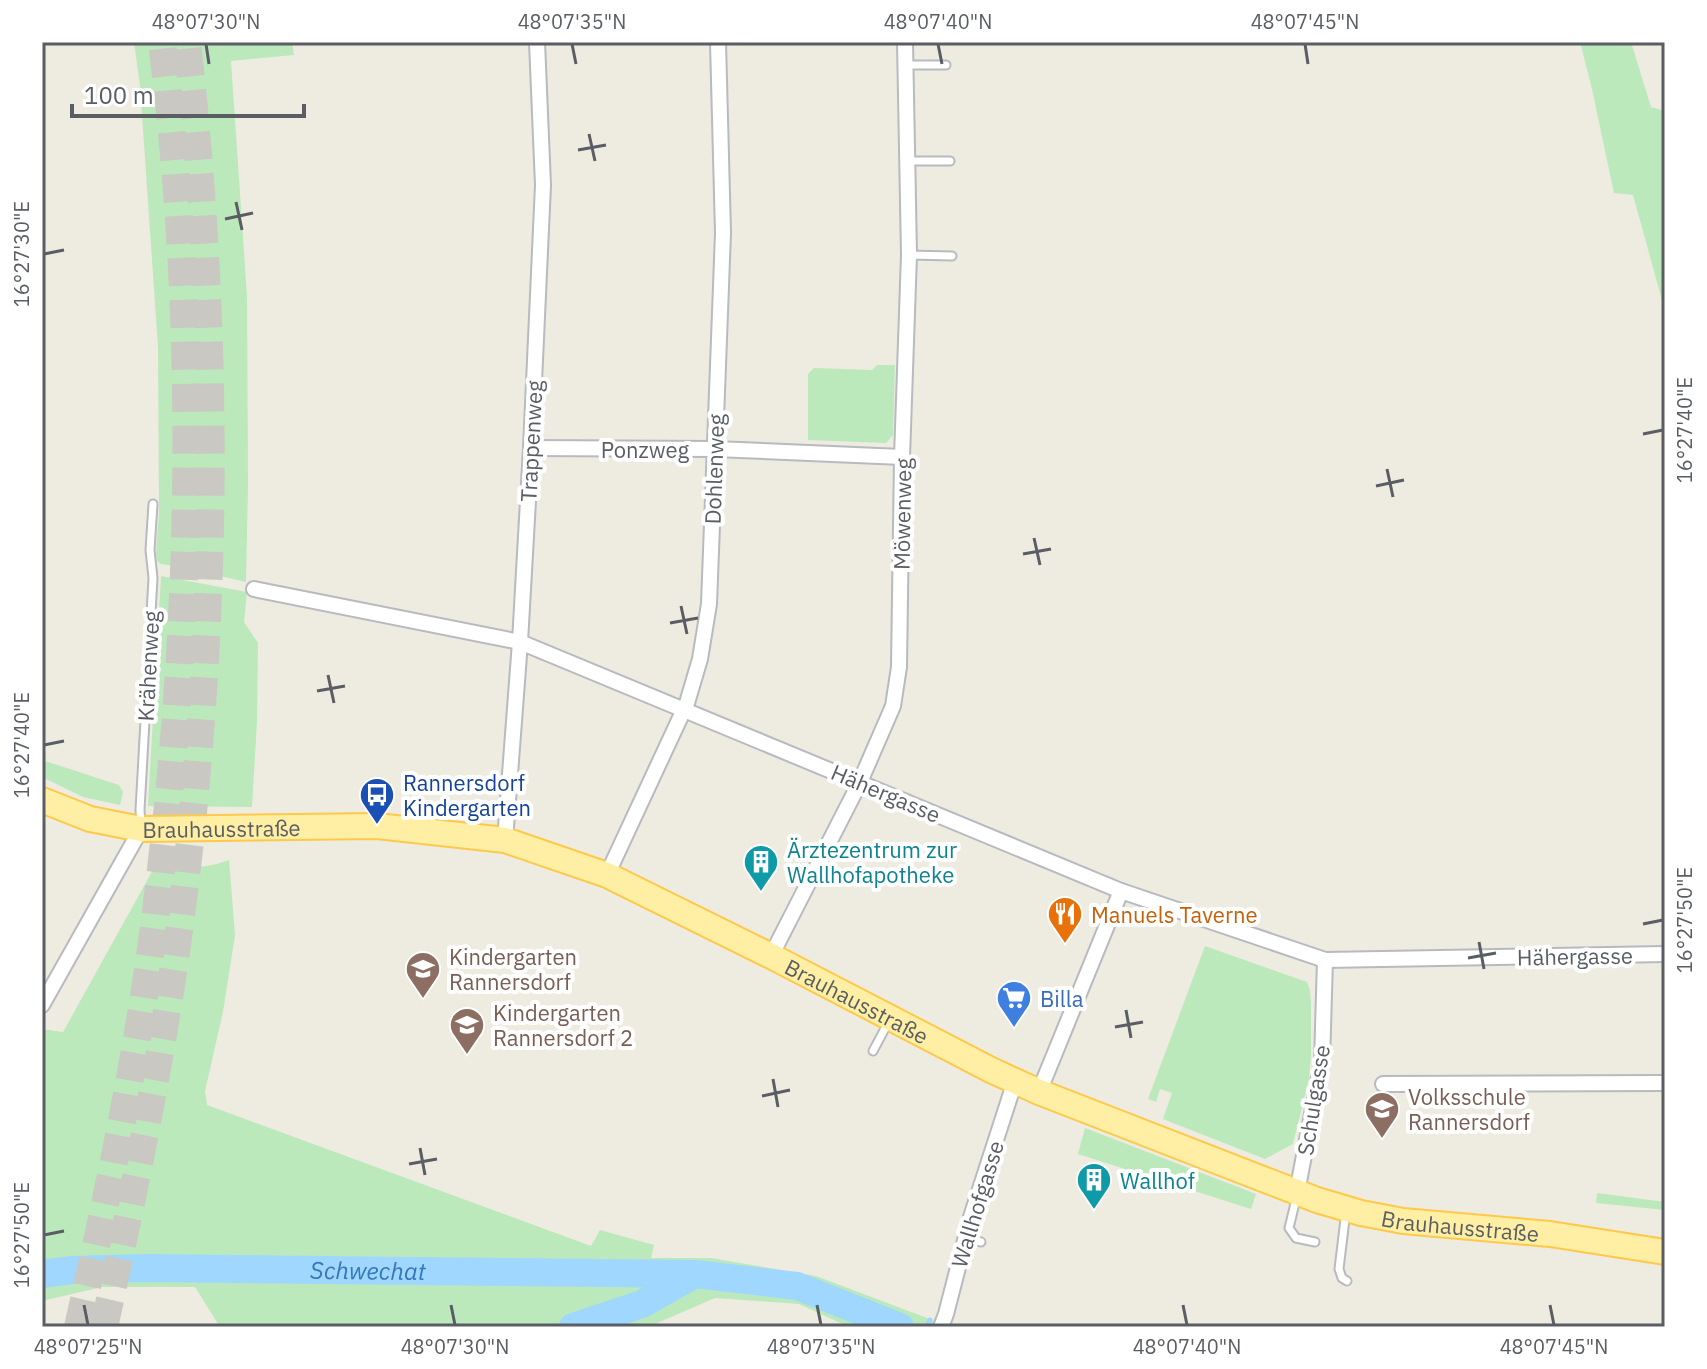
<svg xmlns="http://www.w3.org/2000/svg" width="1707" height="1369" font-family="'IBM Plex Sans',sans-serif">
	<rect width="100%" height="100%" fill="#eeebe1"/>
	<!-- green -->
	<g fill="#bbe9bb">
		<polygon points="134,42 292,42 294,55 231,61 247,296 248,483 246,582 182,567 161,564 157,561 156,553 159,512 158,347 140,86"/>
		<polygon points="1580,42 1631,42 1651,107 1665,111 1665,311 1633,195 1614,193 1592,89"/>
		<polygon points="877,365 895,365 893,435 886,443 808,440 808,374 814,368 872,370"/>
		<polygon points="161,576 247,592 244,622 258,643 257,722 252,807 148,806"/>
		<polygon points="42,760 119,785 123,792 120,805 83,797 42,777"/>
		<path d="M169,858C194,869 203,869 229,860L235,935L223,1012L205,1091L207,1105L591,1246L600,1230L654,1245L651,1258H711L816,1276L935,1321L932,1327H849L799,1304L715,1298L648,1327H220L195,1287H102L42,1301V1029L63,1032L159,859Z"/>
		<polygon points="1205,946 1307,982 1310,991 1311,1003 1311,1056 1309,1079 1293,1144 1265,1159 1163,1119 1172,1093 1160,1089 1156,1102 1148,1099"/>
		<polygon points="1085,1128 1256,1194 1251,1209 1078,1154"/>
		<polygon points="1597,1193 1665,1202 1665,1210 1596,1203"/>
	</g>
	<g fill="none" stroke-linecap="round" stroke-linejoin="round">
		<!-- stream -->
		<polyline stroke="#a0d7ff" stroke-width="5" points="927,1327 930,1320"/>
		<!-- river -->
		<g stroke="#a0d7ff" stroke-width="28">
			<path id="s1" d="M42,1274L72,1270L146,1268L695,1274L797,1286L900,1327"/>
			<polyline points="573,1327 642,1304 693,1275"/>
		</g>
		<!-- highway-tunnel -->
		<g stroke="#c9c8c2" stroke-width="28" stroke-dasharray="28 14" stroke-linecap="butt">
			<path d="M78,1327C111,1181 142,1035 159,886C193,606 197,322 162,42"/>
			<path d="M104,1327C136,1183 166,1039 184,892C219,610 219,324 187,42"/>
		</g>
		<defs>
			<g id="lane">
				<polyline points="905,65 946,65"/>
				<polyline points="907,161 950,161"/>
				<polyline points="909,255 952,256"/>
				<polyline points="141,826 140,810 153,578 150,550 153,504"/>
				<polyline points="873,1051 889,1021"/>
				<polyline points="1297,1195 1289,1228 1296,1238 1315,1242"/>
				<polyline points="1346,1211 1339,1269 1342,1278 1347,1281"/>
				<polyline points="965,1238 981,1242"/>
			</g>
			<g id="street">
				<polyline points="531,448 715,449 902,457"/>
				<polyline points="254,589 520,642 1121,891 1325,960 1665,954"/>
				<polyline points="505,840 520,642 531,448 543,185 537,42"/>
				<polyline points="607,875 687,703 700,659 709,604 723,233 718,42"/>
				<polyline points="771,956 860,782 893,706 899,667 902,457 909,255 905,42"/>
				<polyline points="42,1005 141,829"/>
				<polyline points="1383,1084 1665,1083"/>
				<polyline points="1039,1092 1121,891"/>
				<polyline points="1297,1192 1322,1062 1325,960"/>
				<polyline points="941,1327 946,1314 971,1217 1015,1081"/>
			</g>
			<g id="primary">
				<path id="s2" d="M42,800L90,819L141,829L377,826L505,840L607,875L771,956L991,1070L1039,1092L1317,1200L1361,1213L1403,1221L1550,1234L1665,1252"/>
			</g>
		</defs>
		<!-- lane casing -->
		<use href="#lane" stroke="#b7babf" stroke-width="11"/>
		<!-- street casing -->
		<use href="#street" stroke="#b7babf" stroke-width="18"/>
		<!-- primary casing -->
		<use href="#primary" stroke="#fec94a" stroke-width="28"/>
		<!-- lane -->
		<use href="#lane" stroke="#fff" stroke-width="7"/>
		<!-- street -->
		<use href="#street" stroke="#fff" stroke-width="14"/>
		<!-- primary -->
		<use href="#primary" stroke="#ffefa5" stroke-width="24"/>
	</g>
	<!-- ticks -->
	<path fill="none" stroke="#5a5e64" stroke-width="3" d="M206,44L209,64M572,44L576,64M938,44L942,64M1305,44L1308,64M589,134L595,161M578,150L606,145M236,202L242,230M225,219L253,213M44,254L64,250M1643,434L1663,430M1387,469L1393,497M1376,486L1404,480M1034,538L1040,565M1023,554L1051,549M681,606L687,634M670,623L698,618M328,675L334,703M317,691L345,686M44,745L64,741M1643,924L1663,920M1479,942L1484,969M1468,958L1496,953M1126,1010L1131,1038M1115,1027L1143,1022M773,1079L778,1107M762,1096L790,1090M420,1148L425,1175M409,1164L437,1159M44,1235L64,1231M84,1305L88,1325M451,1305L455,1325M817,1305L821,1325M1183,1305L1187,1325M1550,1305L1554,1325"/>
	<!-- icons -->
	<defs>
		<symbol id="bus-pin" viewBox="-11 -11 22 30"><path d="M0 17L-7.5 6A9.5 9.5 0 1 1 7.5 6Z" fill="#1a4fb4" stroke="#fff"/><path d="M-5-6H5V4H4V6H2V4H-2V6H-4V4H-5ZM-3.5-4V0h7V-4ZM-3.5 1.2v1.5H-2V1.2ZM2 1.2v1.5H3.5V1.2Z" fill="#fff"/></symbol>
		<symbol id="building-pin" viewBox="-11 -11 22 30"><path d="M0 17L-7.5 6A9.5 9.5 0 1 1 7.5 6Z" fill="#0f9aa8" stroke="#fff"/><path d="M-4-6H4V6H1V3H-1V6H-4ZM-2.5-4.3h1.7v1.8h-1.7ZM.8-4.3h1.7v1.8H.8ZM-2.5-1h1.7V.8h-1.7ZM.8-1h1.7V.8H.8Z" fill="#fff"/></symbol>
		<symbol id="restaurant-pin" viewBox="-11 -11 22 30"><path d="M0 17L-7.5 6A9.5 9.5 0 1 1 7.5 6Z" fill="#e8710a" stroke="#fff"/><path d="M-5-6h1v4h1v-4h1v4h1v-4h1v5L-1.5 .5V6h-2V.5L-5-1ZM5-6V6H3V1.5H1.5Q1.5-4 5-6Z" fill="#fff"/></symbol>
		<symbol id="school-pin" viewBox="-11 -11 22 30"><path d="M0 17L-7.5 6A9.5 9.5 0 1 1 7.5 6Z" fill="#8d6e63" stroke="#fff"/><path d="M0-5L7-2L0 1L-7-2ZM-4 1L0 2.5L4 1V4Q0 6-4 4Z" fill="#fff"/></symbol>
		<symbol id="supermarket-pin" viewBox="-11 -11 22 30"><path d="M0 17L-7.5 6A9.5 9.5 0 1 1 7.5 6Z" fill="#3f7fe0" stroke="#fff"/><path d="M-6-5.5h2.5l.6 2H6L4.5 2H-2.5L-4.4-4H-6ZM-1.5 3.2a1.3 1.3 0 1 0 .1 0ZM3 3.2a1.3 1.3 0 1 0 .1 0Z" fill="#fff"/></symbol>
	</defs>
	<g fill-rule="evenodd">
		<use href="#bus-pin" x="357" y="775" width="40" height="54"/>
		<use href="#building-pin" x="741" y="842" width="40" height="54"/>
		<use href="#restaurant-pin" x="1045" y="894" width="40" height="54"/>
		<use href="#school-pin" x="403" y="949" width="40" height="54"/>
		<use href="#supermarket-pin" x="994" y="978" width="40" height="54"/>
		<use href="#school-pin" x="447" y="1005" width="40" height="54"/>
		<use href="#school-pin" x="1362" y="1089" width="40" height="54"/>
		<use href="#building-pin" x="1074" y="1160" width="40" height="54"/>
	</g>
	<g text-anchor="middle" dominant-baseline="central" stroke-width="8" stroke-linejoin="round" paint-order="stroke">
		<!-- street labels -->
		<g font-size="22" fill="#5a5e64" stroke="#fff">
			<text transform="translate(531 441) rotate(-87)">Trappenweg</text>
			<text x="645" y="449">Ponzweg</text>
			<text transform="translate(714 469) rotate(-88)">Dohlenweg</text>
			<text transform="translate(902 514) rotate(-89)">Möwenweg</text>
			<text transform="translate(148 666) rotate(-87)">Krähenweg</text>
			<text transform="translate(886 793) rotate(23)">Hähergasse</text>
			<text stroke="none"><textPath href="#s2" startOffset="184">Brauhausstraße</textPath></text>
			<text transform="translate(1575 956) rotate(-1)">Hähergasse</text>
			<text stroke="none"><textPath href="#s2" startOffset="856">Brauhausstraße</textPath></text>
			<text transform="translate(1313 1100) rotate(-81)">Schulgasse</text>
			<text transform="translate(977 1204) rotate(-73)">Wallhofgasse</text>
			<text stroke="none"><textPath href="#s2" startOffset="1504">Brauhausstraße</textPath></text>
		</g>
		<!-- transit labels -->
		<g font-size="22" fill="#164399" stroke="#fff" text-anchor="start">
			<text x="403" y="782">Rannersdorf<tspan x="403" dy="25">Kindergarten</tspan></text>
		</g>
		<!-- culture labels -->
		<g font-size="22" fill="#0d838f" stroke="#fff" text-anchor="start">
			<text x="787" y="849">Ärztezentrum zur<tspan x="787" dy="25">Wallhofapotheke</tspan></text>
			<text x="1120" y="1180">Wallhof</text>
		</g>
		<!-- food labels -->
		<g font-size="22" fill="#c56008" stroke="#fff" text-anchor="start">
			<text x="1091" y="914">Manuels Taverne</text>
		</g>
		<!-- education labels -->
		<g font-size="22" fill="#785e54" stroke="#fff" text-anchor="start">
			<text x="449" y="956">Kindergarten<tspan x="449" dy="25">Rannersdorf</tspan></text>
			<text x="493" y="1012">Kindergarten<tspan x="493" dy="25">Rannersdorf 2</tspan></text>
			<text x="1408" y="1096">Volksschule<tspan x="1408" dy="25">Rannersdorf</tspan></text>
		</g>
		<!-- shop labels -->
		<g font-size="22" fill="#366cbe" stroke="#fff" text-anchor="start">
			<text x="1040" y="998">Billa</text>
		</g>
		<!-- water labels -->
		<g font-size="24" font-style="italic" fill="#3478ba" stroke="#fff">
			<text stroke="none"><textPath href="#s1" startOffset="326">Schwechat</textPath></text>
		</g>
	</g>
	<!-- border -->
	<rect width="1707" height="1369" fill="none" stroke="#ffffff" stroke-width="88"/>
	<!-- scale -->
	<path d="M72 104v12h232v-12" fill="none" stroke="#5a5e64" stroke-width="4"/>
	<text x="84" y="104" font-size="24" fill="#5a5e64" stroke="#ffffff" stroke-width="6" paint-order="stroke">100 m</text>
	<rect x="44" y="44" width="1619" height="1281" fill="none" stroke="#5a5e64" stroke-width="3"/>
	<g font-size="20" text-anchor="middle" fill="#5a5e64">
		<text x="206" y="29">48°07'30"N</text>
		<text x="572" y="29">48°07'35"N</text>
		<text x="938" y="29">48°07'40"N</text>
		<text x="1305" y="29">48°07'45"N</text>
		<text transform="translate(22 254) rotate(-90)" y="7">16°27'30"E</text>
		<text transform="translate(1685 430) rotate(-90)" y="7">16°27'40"E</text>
		<text transform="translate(22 745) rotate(-90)" y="7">16°27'40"E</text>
		<text transform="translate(1685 920) rotate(-90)" y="7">16°27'50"E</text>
		<text transform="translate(22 1235) rotate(-90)" y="7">16°27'50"E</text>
		<text x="88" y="1354">48°07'25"N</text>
		<text x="455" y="1354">48°07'30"N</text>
		<text x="821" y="1354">48°07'35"N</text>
		<text x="1187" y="1354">48°07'40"N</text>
		<text x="1554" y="1354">48°07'45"N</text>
	</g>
</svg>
